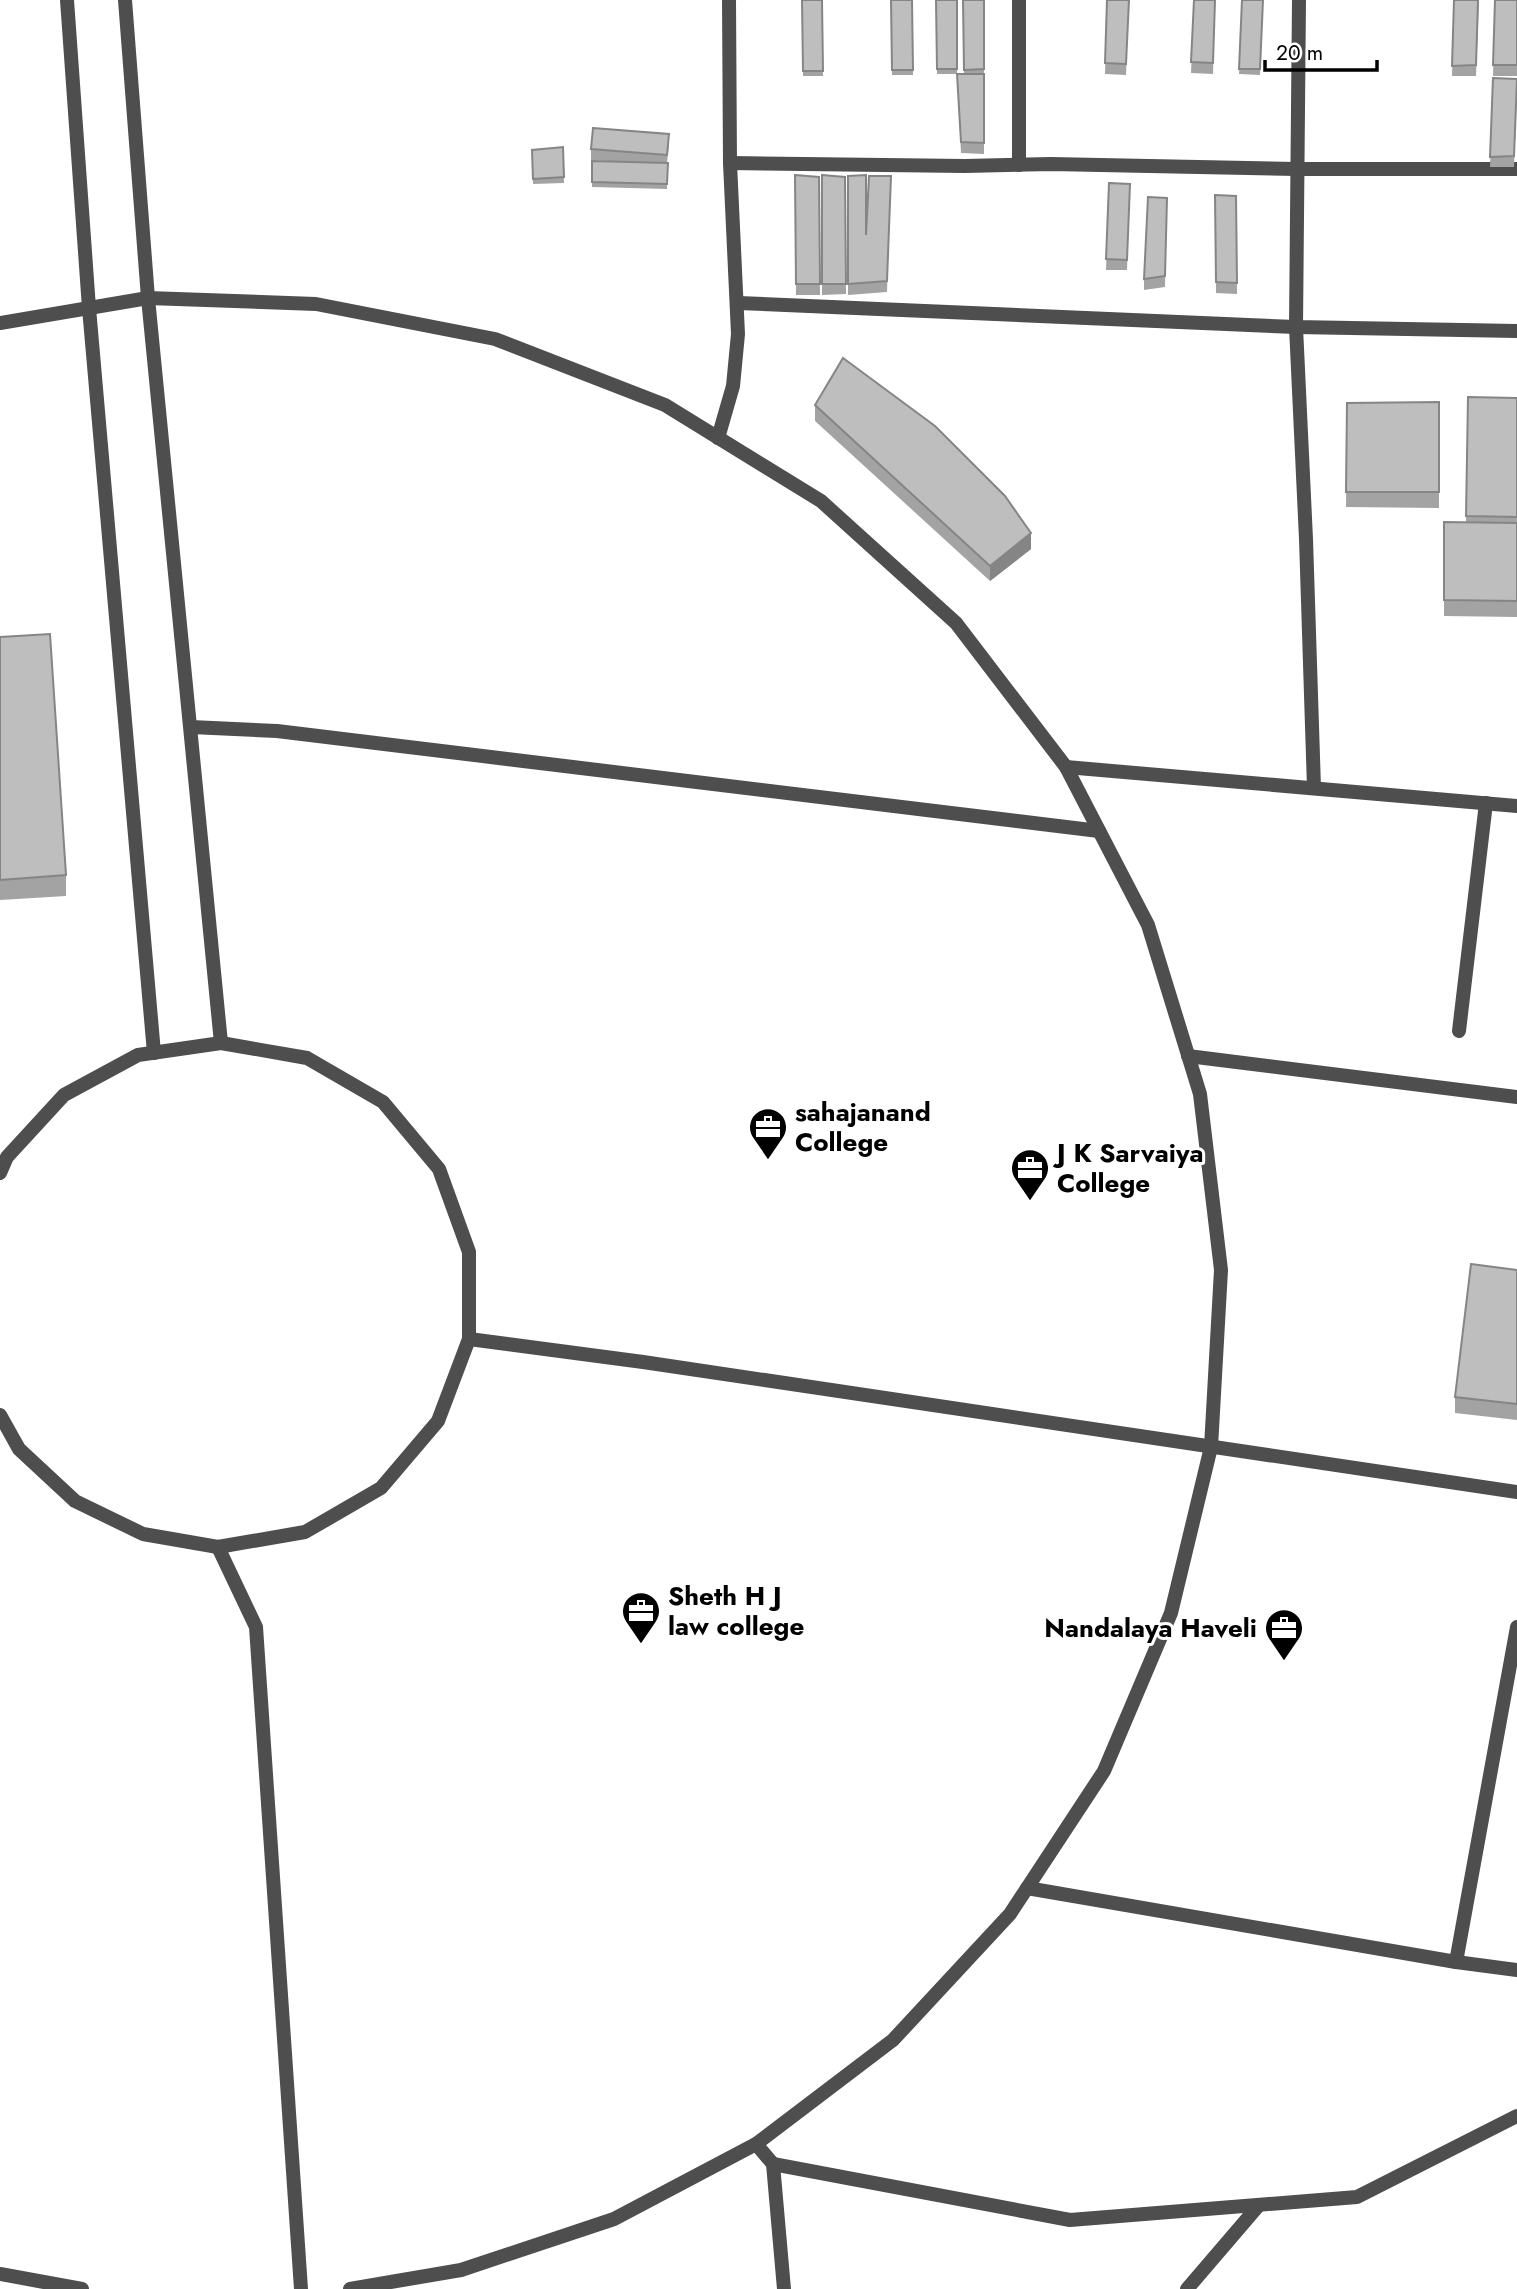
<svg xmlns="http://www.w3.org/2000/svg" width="1517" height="2289" font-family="Jost,sans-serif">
	<rect width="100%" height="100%" fill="#fff"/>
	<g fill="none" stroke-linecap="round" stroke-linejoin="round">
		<!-- minor -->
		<g stroke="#4e4e4e" stroke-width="14">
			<polyline points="1019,0 1019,165"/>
			<polyline points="1299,0 1296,327 1306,539 1314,788"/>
			<polyline points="730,163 965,166 1051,164 1297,169 1517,169"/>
			<polyline points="738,303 1296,327 1517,331"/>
			<polyline points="0,323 148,298 316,304 495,339 665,405 821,501 956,623 1066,767 1148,925 1200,1094 1221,1270 1211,1447 1171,1613 1104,1771 1010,1914 893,2040 756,2144 614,2219 461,2270 350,2289"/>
			<polyline points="718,438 733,386 738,334 730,163 729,0"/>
			<polyline points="191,727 277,731 1099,831"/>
			<polyline points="1066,767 1517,806"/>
			<polyline points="1459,1031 1486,803"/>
			<polyline points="1188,1056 1517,1097"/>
			<polyline points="1027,1888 1456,1962 1517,1970"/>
			<polyline points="1456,1962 1517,1627"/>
			<polyline points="756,2144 773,2164 784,2289"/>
			<polyline points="773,2164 1070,2220 1357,2197 1517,2116"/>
			<polyline points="0,2274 82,2289"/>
			<polyline points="1187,2289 1259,2205"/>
		</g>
		<!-- tertiary -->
		<g stroke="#4e4e4e" stroke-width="14">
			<polyline points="67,0 89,308 154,1053"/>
			<polyline points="125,0 148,298 221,1043"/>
			<polyline points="0,1173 7,1157 64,1095 138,1055 221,1043 307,1058 383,1102 439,1169 469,1252 469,1339 438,1421 381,1488 305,1532 218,1547 143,1534 75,1501 19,1449 0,1415"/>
			<polyline points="469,1339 643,1362 1517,1492"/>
			<polyline points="218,1547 256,1627 301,2289"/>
		</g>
	</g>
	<!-- wall -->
	<g fill="#a3a3a3">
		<polygon points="802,0 822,0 823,76 803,76"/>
		<polygon points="891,0 912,0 913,75 892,75"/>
		<polygon points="936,0 957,0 957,74 964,74 963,0 984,0 984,154 961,153 957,74 937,74"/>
		<polygon points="1107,0 1129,0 1126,75 1105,74"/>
		<polygon points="1194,0 1215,0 1213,74 1191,73"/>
		<polygon points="1242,0 1263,0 1260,75 1239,74"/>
		<polygon points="1454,0 1479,0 1476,76 1452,76"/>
		<polygon points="1495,0 1517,64 1517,76 1493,76"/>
		<polygon points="1493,78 1517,91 1514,167 1490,167"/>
		<polygon points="669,145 667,163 667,189 592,187 592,161 609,161 591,160 591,149"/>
		<polygon points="563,147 564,183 533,184 532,150"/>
		<polygon points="795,175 819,177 820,295 796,295"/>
		<polygon points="822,175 845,177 846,294 822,295"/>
		<polygon points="848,176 866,235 891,176 887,292 848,295"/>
		<polygon points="1109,183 1130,184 1127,270 1106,270"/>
		<polygon points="1215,195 1236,196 1237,294 1216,293"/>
		<polygon points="1167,198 1165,287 1144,290 1144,279"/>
		<polygon points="1468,397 1517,398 1517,617 1444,616 1444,522 1466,522"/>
		<polygon points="1439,402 1439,508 1346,507 1347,403"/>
		<polygon points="815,405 1031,549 990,581 815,421"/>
		<polygon points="0,637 66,875 66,896 0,900"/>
		<polygon points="1517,1270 1517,1420 1455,1413 1455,1397"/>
	</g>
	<!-- shaded-wall -->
	<polygon fill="#858585" points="1031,533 1031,549 990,581 990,566"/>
	<!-- building -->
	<g fill="#bebebe" stroke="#858585" stroke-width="2">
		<polygon points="802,0 822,0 823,71 803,71"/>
		<polygon points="891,0 912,0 913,70 892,70"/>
		<polygon points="936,0 957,0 957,69 937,69"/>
		<polygon points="963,0 984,0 984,69 964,70"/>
		<polygon points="1107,0 1129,0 1126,64 1105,63"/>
		<polygon points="1194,0 1215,0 1213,63 1191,62"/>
		<polygon points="1242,0 1263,0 1260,69 1239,69"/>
		<polygon points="1454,0 1478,0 1476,65 1452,66"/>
		<polygon points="1495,0 1517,0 1517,65 1493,65"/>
		<polygon points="957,74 984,74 984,143 961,142"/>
		<polygon points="1493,78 1517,79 1514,156 1490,157"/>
		<polygon points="593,128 669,134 667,155 591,149"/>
		<polygon points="563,147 564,177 533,179 532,150"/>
		<polygon points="592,161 668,163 667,184 592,182"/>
		<polygon points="795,175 819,177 820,284 796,284"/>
		<polygon points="822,175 845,177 846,284 822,284"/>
		<polygon points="866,175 866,235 869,176 891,176 887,281 848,284 848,176"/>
		<polygon points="1109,183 1130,184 1127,260 1106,259"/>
		<polygon points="1215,195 1236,196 1237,283 1216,282"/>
		<polygon points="1148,197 1167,198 1165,276 1144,279"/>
		<polygon points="843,358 935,426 1005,496 1031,533 990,566 815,405"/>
		<polygon points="1468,397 1517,398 1517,517 1466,516"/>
		<polygon points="1439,402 1439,492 1346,492 1347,403"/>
		<polygon points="1444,522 1517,523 1517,601 1444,600"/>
		<polygon points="50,634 66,875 0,880 0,637"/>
		<polygon points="1471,1264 1517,1270 1517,1404 1455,1397"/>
	</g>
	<!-- icons -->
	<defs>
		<symbol id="office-pin" viewBox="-11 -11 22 30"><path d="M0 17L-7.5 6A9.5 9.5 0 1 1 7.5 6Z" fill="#000" stroke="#fff"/><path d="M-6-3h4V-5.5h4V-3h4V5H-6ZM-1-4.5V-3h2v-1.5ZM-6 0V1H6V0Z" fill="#fff"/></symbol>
	</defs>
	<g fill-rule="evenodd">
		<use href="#office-pin" x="746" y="1105" width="44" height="60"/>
		<use href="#office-pin" x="1008" y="1146" width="44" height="60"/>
		<use href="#office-pin" x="619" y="1589" width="44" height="60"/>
		<use href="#office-pin" x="1262" y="1606" width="44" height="60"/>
	</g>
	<g text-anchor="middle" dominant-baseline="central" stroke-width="6" stroke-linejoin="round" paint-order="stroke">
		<!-- poi labels -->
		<g font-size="26" font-weight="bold" fill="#000" stroke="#fff" text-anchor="start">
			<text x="795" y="1112">sahajanand<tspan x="795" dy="30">College</tspan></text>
			<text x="1057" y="1153">J K Sarvaiya<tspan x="1057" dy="30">College</tspan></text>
			<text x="668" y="1596">Sheth H J<tspan x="668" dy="30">law college</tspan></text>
			<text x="1257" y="1628" text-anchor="end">Nandalaya Haveli</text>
		</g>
	</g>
	<!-- scale -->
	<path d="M1265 60v10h112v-10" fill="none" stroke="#000000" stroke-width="3.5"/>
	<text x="1276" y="60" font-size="21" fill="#000000" stroke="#ffffff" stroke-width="5" paint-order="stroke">20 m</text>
</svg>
